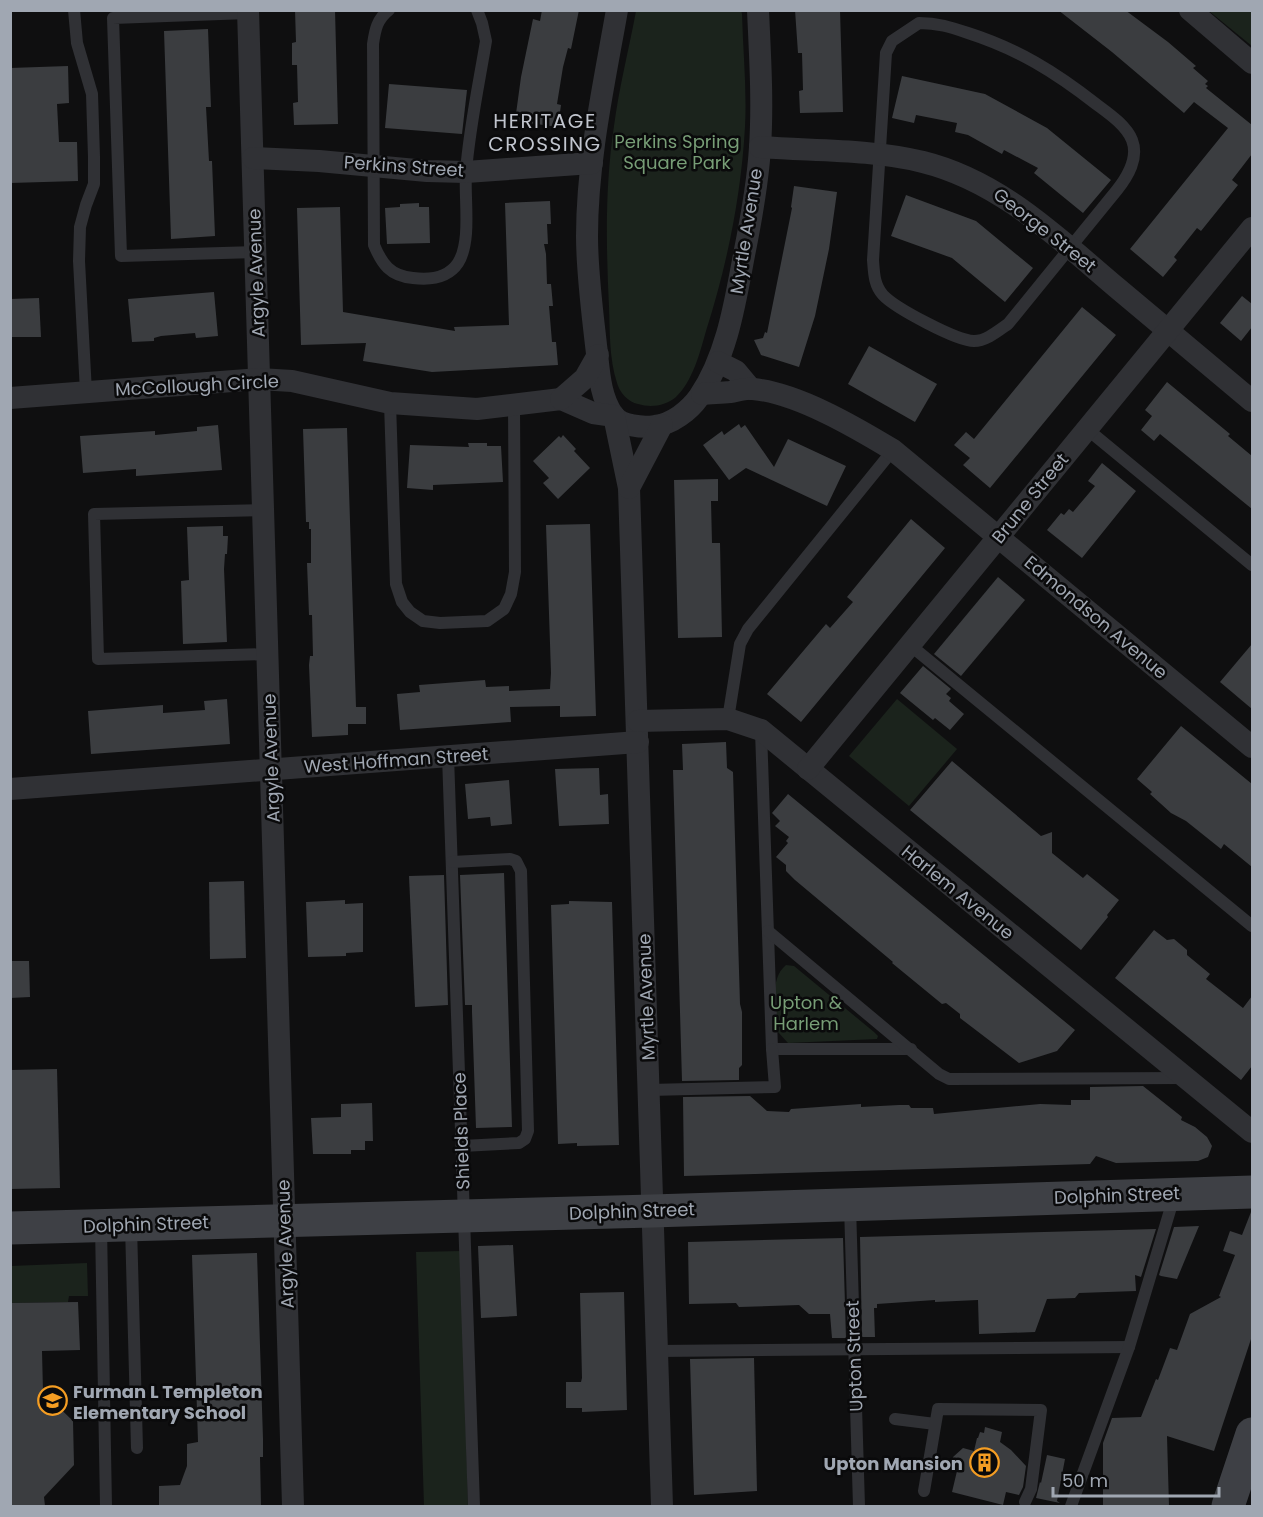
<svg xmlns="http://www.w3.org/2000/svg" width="1263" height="1517" font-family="Poppins,sans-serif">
	<rect width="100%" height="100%" fill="#0f0f10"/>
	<!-- green -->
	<g fill="#1b231c">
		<path d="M636,11L741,10L742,14C743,52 747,90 745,127C741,197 727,265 706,331C700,352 693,381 676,397C665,406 651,408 638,404C628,402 620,393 617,383C609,358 610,332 609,307C606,246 605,186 614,126C619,87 629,49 636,11Z"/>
		<polygon points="1209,11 1252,11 1252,46"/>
		<polygon points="897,699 957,749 909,806 849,756"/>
		<path d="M786,965L794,966L874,1032L878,1036L877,1039L788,1043L778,1032C777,1010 768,980 786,965Z"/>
		<polygon points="461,1251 468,1506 424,1506 416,1252"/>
		<polygon points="87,1263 88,1296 69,1296 68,1302 11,1303 10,1266"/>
	</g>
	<!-- building -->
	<g fill="#3b3d40">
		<polygon points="295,10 335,10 338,124 294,125 293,103 298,102 297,65 292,65 292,43 296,42"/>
		<polygon points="542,10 579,10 571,49 568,48 563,67 557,104 561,105 558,127 515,121 521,77 533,19 540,21"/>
		<polygon points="795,10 840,10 843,112 800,113 799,91 803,90 802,53 798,53"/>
		<polygon points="1058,10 1125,10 1168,42 1196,66 1193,68 1208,81 1205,84 1208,86 1206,88 1252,125 1252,154 1232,180 1238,185 1201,231 1197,228 1174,257 1177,260 1163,277 1130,249 1228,128 1194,102 1184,113 1112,52"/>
		<polygon points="208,29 211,107 206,107 209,161 212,161 215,236 171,239 164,31"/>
		<polygon points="68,66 69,103 57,104 59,142 77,142 78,181 10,183 10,144 12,144 10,68"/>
		<polygon points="902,76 985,94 1047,128 1111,180 1083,213 1034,173 1038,168 1004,150 1002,154 968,135 955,132 957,123 916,115 914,123 892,118"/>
		<polygon points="389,84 467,90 462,134 385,128"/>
		<polygon points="794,186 837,192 829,249 815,316 799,367 761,355 754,340 763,338 765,332 767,333 792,208 791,207"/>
		<polygon points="906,195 976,221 1033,268 1005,302 952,258 891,236"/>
		<polygon points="550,201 551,224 547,224 548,244 544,244 546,254 547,284 551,284 553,306 549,306 552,342 556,342 558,365 432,372 363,361 366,343 301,345 297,208 340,207 343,312 455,331 454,327 509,325 505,203"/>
		<polygon points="419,203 419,207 429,207 430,243 387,244 385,208 400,207 400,204"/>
		<polygon points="214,292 218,336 196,338 195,333 161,336 154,338 154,341 132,342 128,299"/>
		<polygon points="1242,296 1252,304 1252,327 1241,341 1220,323"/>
		<polygon points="39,298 41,337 10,337 10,299"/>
		<polygon points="1082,307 1116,335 990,488 963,465 970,458 954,445 966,432 974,439"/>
		<polygon points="869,346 937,384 915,422 848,384"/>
		<polygon points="1167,382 1230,434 1228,436 1252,456 1252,509 1160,434 1154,441 1141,430 1152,416 1145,410"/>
		<polygon points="739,424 741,428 745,425 774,467 788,439 846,466 827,506 746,468 729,480 703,445 722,431 724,435"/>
		<polygon points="218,425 222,470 136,476 136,469 83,473 80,436 155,431 155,435 197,431 197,427"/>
		<polygon points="347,428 356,707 366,707 366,724 348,724 348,735 312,737 309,665 310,656 313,656 312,615 309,615 307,563 311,563 311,529 309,529 309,522 306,522 303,429"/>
		<polygon points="563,435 576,449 574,451 590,468 558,499 543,483 549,478 533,461 559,436 561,438"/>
		<polygon points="468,443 487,443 487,446 501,446 503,482 433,485 433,490 407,488 410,445 469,447"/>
		<polygon points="1102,463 1136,491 1082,558 1047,530 1061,513 1064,515 1069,509 1073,512 1095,486 1088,481"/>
		<polygon points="718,479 718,501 711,501 712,543 720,543 722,637 678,638 674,480"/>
		<polygon points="911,519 945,548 801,722 767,694 826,624 830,628 853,602 847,597"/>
		<polygon points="590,524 596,716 560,717 560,706 510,707 511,722 400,730 397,694 420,692 419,685 485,680 486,687 509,686 509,691 550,689 551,673 546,525"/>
		<polygon points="223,526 223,536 228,536 227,554 225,554 224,569 227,642 183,644 181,581 189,580 187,527"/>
		<polygon points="998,577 1025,600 961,676 934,654"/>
		<polygon points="1252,644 1252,709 1220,682"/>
		<polygon points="923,666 951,689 946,694 951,698 949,701 964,714 950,730 935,718 933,720 900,693"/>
		<polygon points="227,699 230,744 91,754 88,711 163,705 163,713 205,710 204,701"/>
		<polygon points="1181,726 1252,784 1252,867 1224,844 1221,849 1186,821 1171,813 1150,794 1152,792 1137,779"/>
		<polygon points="726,742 727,768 733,772 740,1004 742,1012 742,1065 739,1068 739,1080 682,1081 673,770 683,770 682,744"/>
		<polygon points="952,761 1041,836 1052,832 1052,853 1083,878 1087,874 1119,900 1107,915 1108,917 1081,950 910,810"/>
		<polygon points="599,768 600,795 608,794 609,824 559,826 555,769"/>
		<polygon points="509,780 512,824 491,826 490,817 468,819 465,784"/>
		<polygon points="788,794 1075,1030 1057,1051 1019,1063 960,1018 960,1014 946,1003 942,1004 892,963 893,962 795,880 786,871 786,865 776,857 788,843 786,841 789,837 775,826 780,821 772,813"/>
		<polygon points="504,873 512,1127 476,1128 472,1012 472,1005 465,1005 460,875"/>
		<polygon points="444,875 448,1005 415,1007 409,876"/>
		<polygon points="244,881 246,958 210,959 209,882"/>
		<polygon points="345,900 345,904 363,903 363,952 346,953 346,956 308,957 306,902"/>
		<polygon points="569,901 612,902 619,1145 577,1146 577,1143 558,1144 551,905 569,904"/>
		<polygon points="1154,930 1167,940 1174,939 1187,950 1187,955 1210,974 1206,979 1243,1008 1252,996 1252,1066 1241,1080 1115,978"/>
		<polygon points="10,961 29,961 30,997 10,998"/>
		<polygon points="57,1069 60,1188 10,1189 10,1070"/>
		<polygon points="1143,1086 1182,1117 1181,1120 1195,1127 1207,1137 1212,1146 1208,1157 1198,1161 1116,1163 1096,1156 1090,1164 684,1176 683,1097 750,1096 767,1111 789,1112 791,1109 861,1104 861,1107 899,1105 909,1105 911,1108 933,1108 934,1114 1040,1104 1071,1105 1071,1100 1090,1100 1090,1087"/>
		<polygon points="372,1103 373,1141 365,1141 365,1150 351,1150 351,1154 313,1154 311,1118 341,1117 341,1104"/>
		<polygon points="1251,1212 1252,1213 1252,1336 1214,1451 1167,1436 1169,1506 1103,1506 1103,1443 1112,1418 1141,1417 1156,1379 1158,1380 1170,1348 1177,1350 1190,1314 1221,1297 1219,1296 1235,1255 1223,1251 1230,1231 1242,1235"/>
		<polygon points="1199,1226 1177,1279 1161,1276 1159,1275 1174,1227"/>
		<polygon points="1156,1229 1141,1277 1135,1275 1136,1291 1079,1293 1075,1298 1047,1299 1035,1332 979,1334 978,1300 935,1302 935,1300 877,1304 877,1308 874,1308 875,1337 862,1337 860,1237"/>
		<polygon points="843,1238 846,1338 832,1338 830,1314 809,1314 799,1305 739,1307 736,1303 689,1304 688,1242"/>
		<polygon points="513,1245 517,1316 481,1318 478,1246"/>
		<polygon points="257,1253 263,1439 263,1457 260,1457 261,1506 159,1506 159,1486 180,1485 187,1466 187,1444 198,1442 192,1255"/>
		<polygon points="624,1292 627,1410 582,1412 582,1408 566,1408 566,1382 581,1382 582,1378 580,1293"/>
		<polygon points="78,1302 80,1350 42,1351 43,1392 73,1421 74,1465 44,1497 45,1506 10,1506 10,1303"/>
		<polygon points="754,1358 757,1491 694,1495 690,1359"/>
		<polygon points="985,1427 1002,1432 1000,1442 1011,1450 1026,1466 1023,1487 1019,1495 1006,1492 1003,1505 952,1492 957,1471 951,1464 953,1457 963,1448 974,1451 977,1438 978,1438 980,1432 984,1433"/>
		<polygon points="1047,1455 1065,1459 1057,1501 1060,1503 1036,1498 1040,1482 1041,1483"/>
	</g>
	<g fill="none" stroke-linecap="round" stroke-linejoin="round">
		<!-- service -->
		<g stroke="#303135" stroke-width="12">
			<polyline points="74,10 77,43 92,94 94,157 94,184 86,205 80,227 79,261 86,392"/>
			<path d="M389,10C377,19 375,30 373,44L374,245C382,264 390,276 413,278C429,280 448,278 458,263C472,241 464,198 466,172C469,130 479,83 486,41L482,23L477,10"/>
			<polyline points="248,13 113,18 121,256 256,252"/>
			<path d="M919,23C938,23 950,27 968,33C1018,49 1055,72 1096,104C1108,113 1126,125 1132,140C1139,158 1128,176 1117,190L1008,324C998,331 986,341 974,341C957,341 895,308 883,295C874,285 874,273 873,260L886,53L892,41Z"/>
			<polyline points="390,403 396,584 402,602 410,612 423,621 440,623 487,621 504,609 511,594 515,572 514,405"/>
			<polyline points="1087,429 1252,565"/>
			<polyline points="263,510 94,514 98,659 268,654"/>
			<polyline points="910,645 1252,926"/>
			<polyline points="728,719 740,644 748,629 893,450"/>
			<polyline points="761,731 772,1049 911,1049"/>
			<polyline points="448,756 474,1506"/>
			<polyline points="452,862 510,859 516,861 521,871 528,1131 525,1139 519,1143 462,1146"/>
			<polyline points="768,931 939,1074 949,1079 1184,1078"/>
			<polyline points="649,1090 775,1087 772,1049"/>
			<polyline points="850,1206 859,1506"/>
			<polyline points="101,1226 106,1506"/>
			<polyline points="131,1226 137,1448"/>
			<polyline points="657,1351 1129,1347"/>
			<polyline points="895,1419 935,1424"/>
			<polyline points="924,1491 938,1409 1041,1410 1031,1489 1025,1502"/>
			<polyline points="1071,1506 1129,1347 1174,1197"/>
		</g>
		<!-- minor -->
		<g stroke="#303135" stroke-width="22">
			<polyline points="248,10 293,1506"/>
			<path d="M617,10C604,84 587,161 587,236C587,272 592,309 596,345C599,368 599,395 613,415C621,426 643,428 655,426C672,424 689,411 699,397C727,356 735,303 744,255C751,220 758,183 760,147C763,102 760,56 758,10"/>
			<polyline points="1190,10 1252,63"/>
			<path d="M760,147C814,151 871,149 923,162C1000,181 1058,238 1116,287C1162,325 1207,363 1252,401"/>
			<polyline points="253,158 319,161 427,171 466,172 592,163"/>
			<polyline points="718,362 736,371 751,389"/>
			<path d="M702,394C711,393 720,393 730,392C737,391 745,388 753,389C797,393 855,427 893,450L1252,747"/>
			<polyline points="10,398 259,379 292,381 390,403 433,406 477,409 561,399 593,413 614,416 629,488 662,1506"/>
			<polyline points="561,399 585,378 598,355"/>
			<polyline points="629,488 662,425"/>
			<polyline points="638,721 728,719 761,730 1252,1132"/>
			<polyline points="808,769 1252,228"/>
			<polyline points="10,789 638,742"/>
		</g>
		<!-- secondary -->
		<g stroke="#3e4045" stroke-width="33">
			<polyline points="10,1228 652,1211 1252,1192"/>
			<polyline points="1228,1506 1252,1434"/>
		</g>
	</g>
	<!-- icons -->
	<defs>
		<symbol id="school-ring" viewBox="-11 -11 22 22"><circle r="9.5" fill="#0a0a0b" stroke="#f49d23" stroke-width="1.5"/><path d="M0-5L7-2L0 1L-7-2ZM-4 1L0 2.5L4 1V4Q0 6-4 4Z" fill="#f49d23"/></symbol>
		<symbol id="building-ring" viewBox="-11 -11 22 22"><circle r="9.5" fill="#0a0a0b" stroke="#f49d23" stroke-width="1.5"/><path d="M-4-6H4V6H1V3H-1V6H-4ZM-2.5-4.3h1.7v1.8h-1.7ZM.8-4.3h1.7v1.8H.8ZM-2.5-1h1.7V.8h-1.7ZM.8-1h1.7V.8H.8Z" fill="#f49d23"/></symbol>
	</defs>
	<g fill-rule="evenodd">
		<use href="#school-ring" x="36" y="1384" width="33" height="33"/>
		<use href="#building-ring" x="968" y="1446" width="33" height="33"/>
	</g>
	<g text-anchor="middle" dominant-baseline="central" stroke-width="5" stroke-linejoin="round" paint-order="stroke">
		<!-- park labels -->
		<g font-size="18" fill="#779d76" stroke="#0a0a0b">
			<text x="677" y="141">Perkins Spring<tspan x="677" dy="21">Square Park</tspan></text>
			<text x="806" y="1002">Upton &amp;<tspan x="806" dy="21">Harlem</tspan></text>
		</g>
		<!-- street labels -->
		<g font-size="18" fill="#a0a7b2" stroke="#0a0a0b">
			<text transform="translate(404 166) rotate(4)">Perkins Street</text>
			<text transform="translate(1045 230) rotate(38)">George Street</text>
			<text transform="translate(746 231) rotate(-81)">Myrtle Avenue</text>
			<text transform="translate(256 273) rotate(-92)">Argyle Avenue</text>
			<text transform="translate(197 385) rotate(-3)">McCollough Circle</text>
			<text transform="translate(1030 498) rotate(-51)">Brune Street</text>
			<text transform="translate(1096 617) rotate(40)">Edmondson Avenue</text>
			<text transform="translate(271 758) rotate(-92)">Argyle Avenue</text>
			<text transform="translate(396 760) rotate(-4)">West Hoffman Street</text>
			<text transform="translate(958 892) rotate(39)">Harlem Avenue</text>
			<text transform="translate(646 997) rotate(-92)">Myrtle Avenue</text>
			<text transform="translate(461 1131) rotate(-92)">Shields Place</text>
			<text transform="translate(1117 1195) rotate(-2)">Dolphin Street</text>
			<text transform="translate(632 1211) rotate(-2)">Dolphin Street</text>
			<text transform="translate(146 1224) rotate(-2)">Dolphin Street</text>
			<text transform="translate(285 1244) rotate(-92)">Argyle Avenue</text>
			<text transform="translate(854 1356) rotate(-92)">Upton Street</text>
		</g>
		<!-- poi labels -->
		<g font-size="18" font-weight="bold" fill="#a0a7b2" stroke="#0a0a0b" text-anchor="start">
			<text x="73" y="1391">Furman L Templeton<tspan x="73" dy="21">Elementary School</tspan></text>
			<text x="963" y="1463" text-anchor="end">Upton Mansion</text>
		</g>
		<!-- neighbourhood labels -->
		<g font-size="20" letter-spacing="1.5" fill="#c1c5ce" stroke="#0a0a0b">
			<text x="545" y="121">HERITAGE<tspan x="545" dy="23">CROSSING</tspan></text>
		</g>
	</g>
	<!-- border -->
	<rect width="1263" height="1517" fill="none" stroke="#a0a7b2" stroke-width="24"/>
	<!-- scale -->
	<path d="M1053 1487v9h166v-9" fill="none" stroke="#a0a7b2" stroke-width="3"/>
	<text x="1062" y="1487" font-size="18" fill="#a0a7b2" stroke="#0a0a0b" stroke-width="4.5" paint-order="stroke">50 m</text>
</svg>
